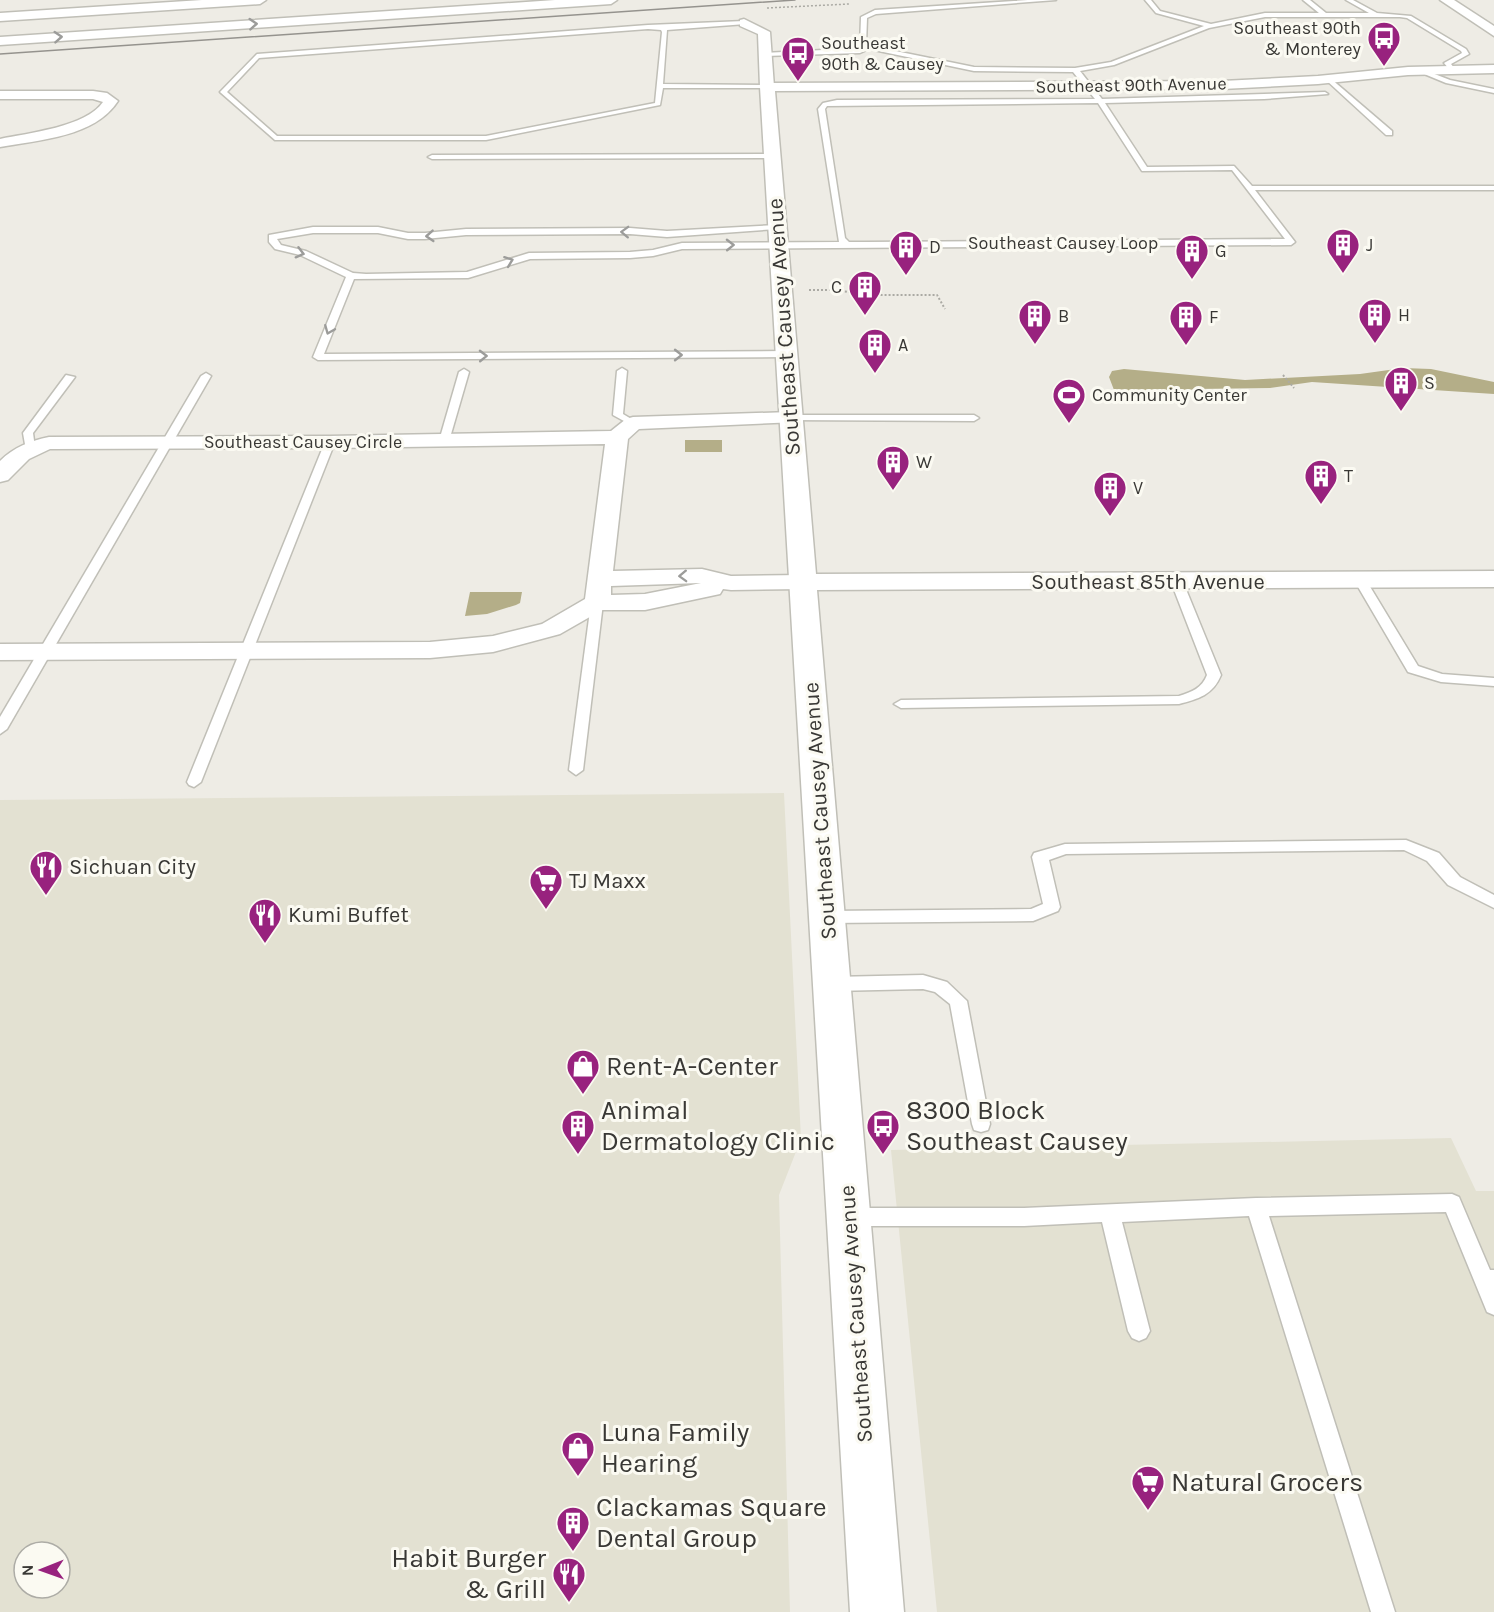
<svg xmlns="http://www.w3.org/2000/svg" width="1494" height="1612" font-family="Karla,sans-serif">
	<rect width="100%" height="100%" fill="#eeece5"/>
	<!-- built -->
	<g fill="#e3e1d2" fill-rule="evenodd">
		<path d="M784,793L801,1139L779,1195L790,1612H0V800ZM24,1552H60V1588H24Z"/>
		<polygon points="1451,1138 1476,1191 1494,1191 1494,1612 937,1612 891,1150"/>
	</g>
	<!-- water -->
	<g fill="#b4ae88">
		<polygon points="1403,368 1431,369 1494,382 1494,394 1312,382 1270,388 1196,389 1141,397 1123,396 1114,390 1109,377 1112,371 1124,369 1245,380 1360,374"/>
		<rect x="685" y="440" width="37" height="12"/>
		<polygon points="470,592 522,592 520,603 516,605 487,614 465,616"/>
	</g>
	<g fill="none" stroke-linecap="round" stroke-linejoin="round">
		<defs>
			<g id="lane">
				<path d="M1028,0H1056L876,14L867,18L866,45L974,67L1075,68L1111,62L1204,26L1156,13L1145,0H1151L1160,11L1211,24L1265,13H1319L1303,0H1310L1326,13H1369L1346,0H1353L1377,13L1411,16L1466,49L1469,54L1451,64L1455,69L1450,70L1444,63L1462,53L1461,51L1407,18L1400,17H1265L1209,28L1114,65L1080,71L1102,99L1325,92L1328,94L1264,99L1105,103L1147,167L1234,166L1252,186H1494V190H1255L1295,242L1291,245L682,249L653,256L630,258L530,259L468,278L354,279L324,354L786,351L791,354L786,357L318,360L313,357L346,277L300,255L275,249L269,242V235L313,227H378L408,233H425L466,229L630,228L667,231L777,225L781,227L777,229L667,237L630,234L466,235L425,239H408L378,233H313L277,239L281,245L306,251L353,273L366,274L467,272L529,253L630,252L653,250L682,243L839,242L818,109L823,103L837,100L1095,99L1073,72L974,71L869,49L860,53L765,56L763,53L863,48L860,46L861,17L875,10ZM1098,103L1142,171L1232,170L1285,239L865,242H849L845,238L825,109L827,106Z"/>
				<path d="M744,21L746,24L667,30L663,84L767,85L769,88H663L660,105L486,140H275L220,92L257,54L648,25ZM648,29L661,30L662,32L655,103L486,136H277L227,92L259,58Z"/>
				<polygon points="1419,68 1450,80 1494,89 1494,93 1446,83 1417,71"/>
				<polygon points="1326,78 1330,78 1392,131 1392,135 1386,135 1326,80"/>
				<polygon points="775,154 776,156 772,158 432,159 428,157 432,155"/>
				<polygon points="622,368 627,371 623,414 638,423 633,426 613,415 617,371"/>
				<polygon points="464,369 469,372 449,441 444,444 440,443 439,441 459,372"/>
				<polygon points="206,373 211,376 7,729 0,734 0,717 201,376"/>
				<polygon points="66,375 75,377 33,433 35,448 34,450 26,450 23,433"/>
				<polygon points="790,415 974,415 979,418 974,421 786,420 786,416"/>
				<polygon points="330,439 335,442 201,782 194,787 189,785 187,782 325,442"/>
				<polygon points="1360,576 1366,580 1418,666 1442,674 1494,678 1494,686 1441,682 1408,672 1354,580"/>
				<path d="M1177,578L1183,582L1221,675C1213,695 1198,699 1179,704L901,708L894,704L901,700L1179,696C1192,692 1202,688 1207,675L1171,582Z"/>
				<polygon points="597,599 603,603 583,770 576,775 569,770 591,603"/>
				<polygon points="1406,840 1439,853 1460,877 1494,895 1494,908 1448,885 1427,861 1404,850 1066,854 1049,860 1060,907 1058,911 1033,921 827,923 821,921 819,917 821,913 827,911 1031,909 1043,904 1032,857 1034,853 1065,844"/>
				<polygon points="923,975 947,982 967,1001 990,1124 988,1130 981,1132 974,1130 972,1124 950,1004 935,992 923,989 833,991 827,989 824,984 827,979 833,977"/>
				<polygon points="1452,1194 1459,1197 1490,1270 1494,1270 1494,1315 1487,1312 1446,1212 1269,1216 1395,1612 1371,1612 1249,1216 1122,1222 1150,1331 1146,1338 1139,1341 1132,1338 1128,1331 1102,1222 1024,1226 852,1226 845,1223 842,1217 845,1211 852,1208 1024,1208 1256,1198"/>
			</g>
			<g id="street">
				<polygon points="744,19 770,32 774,87 772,90 762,90 760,87 758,34 740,26 740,20"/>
				<path d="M0,91H93L107,93L118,101C95,137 39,140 0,147V139C28,133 86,127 103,102L93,99H0Z"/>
				<path d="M790,412L797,414L801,418L797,422L639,429L628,439L613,571L702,569L731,576L803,575L812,577L815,582L812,587L803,589L731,590L723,589L720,594L645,610H602L560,634L493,652L430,658L0,660V644L430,642L493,636L542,624L585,599L605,444L330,448L50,449L29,459L8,480L0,482V461C14,447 30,441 49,437L330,436L611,431L626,419L633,417ZM701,583L645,594L611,595V586Z"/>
			</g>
			<g id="secondary">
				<polygon points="1440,0 1454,0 1494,26 1494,36"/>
				<polygon points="1494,65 1494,73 1408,75 1318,84 1222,89 775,91 816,574 1494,571 1494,587 817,590 904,1612 850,1612 760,87 767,83 1222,81 1318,76 1408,67"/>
			</g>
			<g id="highway">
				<polygon points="202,0 266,0 260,4 0,21 0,13"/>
				<polygon points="555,0 617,0 611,4 0,45 0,37"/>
			</g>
		</defs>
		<!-- lane casing -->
		<use href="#lane" stroke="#c0bfb7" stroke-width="3"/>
		<!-- street casing -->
		<use href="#street" stroke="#c0bfb7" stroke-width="3"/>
		<!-- secondary casing -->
		<use href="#secondary" stroke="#c0bfb7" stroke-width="3"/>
		<!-- highway casing -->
		<use href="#highway" stroke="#c0bfb7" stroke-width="3"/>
		<!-- path-far1 -->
		<polyline stroke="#abaaa4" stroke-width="1.5" stroke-dasharray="2 2" stroke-linecap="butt" points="767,8 849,4"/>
		<!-- path -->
		<g stroke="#abaaa4" stroke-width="2" stroke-dasharray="2 2" stroke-linecap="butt">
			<polyline points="809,290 837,290 865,295 937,295 945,309"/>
			<polyline points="1283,375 1294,388"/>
		</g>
		<!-- lane -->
		<use href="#lane" fill="#fff" fill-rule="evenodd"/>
		<!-- street -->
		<use href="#street" fill="#fff" fill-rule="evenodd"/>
		<!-- secondary -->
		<use href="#secondary" fill="#fff" fill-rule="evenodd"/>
		<!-- highway -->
		<use href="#highway" fill="#fff" fill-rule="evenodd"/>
		<!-- tram -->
		<polyline stroke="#95938e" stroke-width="1.5" points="0,54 795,0"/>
	</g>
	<!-- one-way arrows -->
	<defs><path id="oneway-chevron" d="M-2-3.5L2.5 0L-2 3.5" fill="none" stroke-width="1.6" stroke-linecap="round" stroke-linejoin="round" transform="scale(1.5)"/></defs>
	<g stroke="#9c9c9a">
		<use href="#oneway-chevron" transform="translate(253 24) rotate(-4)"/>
		<use href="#oneway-chevron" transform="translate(58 37) rotate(-4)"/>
		<use href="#oneway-chevron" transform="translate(625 232) rotate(-178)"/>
		<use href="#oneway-chevron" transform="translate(430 236) rotate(176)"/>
		<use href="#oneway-chevron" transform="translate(730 245) rotate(-1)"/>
		<use href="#oneway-chevron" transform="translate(300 253) rotate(15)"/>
		<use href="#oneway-chevron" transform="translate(509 261) rotate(-21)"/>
		<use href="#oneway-chevron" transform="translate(329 330) rotate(112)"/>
		<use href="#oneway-chevron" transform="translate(678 355)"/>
		<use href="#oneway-chevron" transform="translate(483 356) rotate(-1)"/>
		<use href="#oneway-chevron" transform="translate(683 576) rotate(178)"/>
	</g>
	<!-- icons -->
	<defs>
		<symbol id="bus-pin" viewBox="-11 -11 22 30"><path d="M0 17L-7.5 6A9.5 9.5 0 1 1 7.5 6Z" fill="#98227e" stroke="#fbfaf2"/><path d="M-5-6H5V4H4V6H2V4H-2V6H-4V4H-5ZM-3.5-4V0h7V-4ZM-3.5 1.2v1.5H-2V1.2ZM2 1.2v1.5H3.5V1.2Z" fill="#fff"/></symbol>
		<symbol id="building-pin" viewBox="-11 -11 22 30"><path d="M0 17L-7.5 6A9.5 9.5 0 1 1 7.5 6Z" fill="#98227e" stroke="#fbfaf2"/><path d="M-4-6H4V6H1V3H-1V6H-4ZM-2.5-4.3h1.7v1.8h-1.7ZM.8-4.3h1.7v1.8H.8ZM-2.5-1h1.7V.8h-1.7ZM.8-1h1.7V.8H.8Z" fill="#fff"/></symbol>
		<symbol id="stadium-pin" viewBox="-11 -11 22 30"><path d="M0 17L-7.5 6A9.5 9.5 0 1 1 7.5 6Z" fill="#98227e" stroke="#fbfaf2"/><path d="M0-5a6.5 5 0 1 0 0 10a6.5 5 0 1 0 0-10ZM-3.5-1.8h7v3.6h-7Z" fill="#fff"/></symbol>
		<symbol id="restaurant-pin" viewBox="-11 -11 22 30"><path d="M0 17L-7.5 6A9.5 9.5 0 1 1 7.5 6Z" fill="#98227e" stroke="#fbfaf2"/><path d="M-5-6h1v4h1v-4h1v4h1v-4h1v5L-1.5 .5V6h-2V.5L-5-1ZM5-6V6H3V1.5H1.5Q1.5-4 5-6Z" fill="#fff"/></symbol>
		<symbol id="supermarket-pin" viewBox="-11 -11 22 30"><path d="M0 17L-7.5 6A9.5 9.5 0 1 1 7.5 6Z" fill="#98227e" stroke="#fbfaf2"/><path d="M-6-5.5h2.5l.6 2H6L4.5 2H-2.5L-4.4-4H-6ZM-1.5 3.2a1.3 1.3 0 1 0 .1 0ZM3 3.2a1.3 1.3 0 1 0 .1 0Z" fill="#fff"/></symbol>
		<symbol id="shop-pin" viewBox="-11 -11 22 30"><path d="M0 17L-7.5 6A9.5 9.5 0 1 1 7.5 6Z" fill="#98227e" stroke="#fbfaf2"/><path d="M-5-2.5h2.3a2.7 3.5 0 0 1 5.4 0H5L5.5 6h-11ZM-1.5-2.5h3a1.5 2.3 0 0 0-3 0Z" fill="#fff"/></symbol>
	</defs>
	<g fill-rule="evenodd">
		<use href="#bus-pin" x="1365" y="19" width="38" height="52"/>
		<use href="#bus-pin" x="779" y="34" width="38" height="52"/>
		<use href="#building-pin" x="1324" y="226" width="38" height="52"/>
		<use href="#building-pin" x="887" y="228" width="38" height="52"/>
		<use href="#building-pin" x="1173" y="232" width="38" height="52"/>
		<use href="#building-pin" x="846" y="268" width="38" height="52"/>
		<use href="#building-pin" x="1356" y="296" width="38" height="52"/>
		<use href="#building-pin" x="1016" y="297" width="38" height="52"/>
		<use href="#building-pin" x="1167" y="298" width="38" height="52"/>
		<use href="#building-pin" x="856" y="326" width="38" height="52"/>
		<use href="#building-pin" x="1382" y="364" width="38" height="52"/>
		<use href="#stadium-pin" x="1050" y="376" width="38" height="52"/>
		<use href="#building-pin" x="874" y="443" width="38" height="52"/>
		<use href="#building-pin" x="1302" y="457" width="38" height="52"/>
		<use href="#building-pin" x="1091" y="469" width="38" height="52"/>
		<use href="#restaurant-pin" x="27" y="848" width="38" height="52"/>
		<use href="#supermarket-pin" x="527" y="862" width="38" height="52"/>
		<use href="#restaurant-pin" x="246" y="896" width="38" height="52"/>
		<use href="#shop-pin" x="564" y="1047" width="38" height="52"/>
		<use href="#building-pin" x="559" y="1107" width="38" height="52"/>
		<use href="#bus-pin" x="864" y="1107" width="38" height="52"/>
		<use href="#shop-pin" x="559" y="1429" width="38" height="52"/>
		<use href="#supermarket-pin" x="1129" y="1463" width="38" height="52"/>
		<use href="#building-pin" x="554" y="1504" width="38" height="52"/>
		<use href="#restaurant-pin" x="550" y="1555" width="38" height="52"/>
	</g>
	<g text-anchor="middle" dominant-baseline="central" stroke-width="6" stroke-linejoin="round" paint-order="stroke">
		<!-- far-poi labels -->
		<g font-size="18" fill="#393835" stroke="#fbfaf2" text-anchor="start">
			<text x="1361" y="28" text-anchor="end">Southeast 90th<tspan x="1361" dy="21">&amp; Monterey</tspan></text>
			<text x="821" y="43">Southeast<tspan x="821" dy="21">90th &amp; Causey</tspan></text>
			<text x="1366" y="245">J</text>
			<text x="929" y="247">D</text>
			<text x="1215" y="251">G</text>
			<text x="842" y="287" text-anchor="end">C</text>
			<text x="1398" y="315">H</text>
			<text x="1058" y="316">B</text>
			<text x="1209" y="317">F</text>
			<text x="898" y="345">A</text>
			<text x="1424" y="383">S</text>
			<text x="1092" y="395">Community Center</text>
			<text x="916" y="462">W</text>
			<text x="1344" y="476">T</text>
			<text x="1133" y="488">V</text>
		</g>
		<!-- far-street labels -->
		<g font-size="18" fill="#393835" stroke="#fbfaf2">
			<text transform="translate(1131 85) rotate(-1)">Southeast 90th Avenue</text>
			<text x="1063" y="243">Southeast Causey Loop</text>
			<text x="303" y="442">Southeast Causey Circle</text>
		</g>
		<!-- street labels -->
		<g font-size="22" fill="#393835" stroke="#fbfaf2">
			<text transform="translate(784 327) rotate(-94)">Southeast Causey Avenue</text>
			<text x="1148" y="582">Southeast 85th Avenue</text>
			<text transform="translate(820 811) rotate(-94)">Southeast Causey Avenue</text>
			<text transform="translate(856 1314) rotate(-94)">Southeast Causey Avenue</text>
		</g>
		<!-- poi labels -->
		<g font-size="22" fill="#393835" stroke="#fbfaf2" text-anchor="start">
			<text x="69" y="867">Sichuan City</text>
			<text x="569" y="881">TJ Maxx</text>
			<text x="288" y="915">Kumi Buffet</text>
		</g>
		<!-- near-poi labels -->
		<g font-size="27" fill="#393835" stroke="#fbfaf2" text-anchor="start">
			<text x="606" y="1066">Rent-A-Center</text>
			<text x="601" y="1110">Animal<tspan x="601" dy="31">Dermatology Clinic</tspan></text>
			<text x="906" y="1110">8300 Block<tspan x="906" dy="31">Southeast Causey</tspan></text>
			<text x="601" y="1432">Luna Family<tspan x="601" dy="31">Hearing</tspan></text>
			<text x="1171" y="1482">Natural Grocers</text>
			<text x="596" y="1507">Clackamas Square<tspan x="596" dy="31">Dental Group</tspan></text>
			<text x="546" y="1558" text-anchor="end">Habit Burger<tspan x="546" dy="31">&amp; Grill</tspan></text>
		</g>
	</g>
	<!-- north arrow -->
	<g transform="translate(42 1570) rotate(269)"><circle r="28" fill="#fbfaf2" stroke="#adaca6" stroke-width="1.5"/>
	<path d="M0-4.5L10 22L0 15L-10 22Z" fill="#98227e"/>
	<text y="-9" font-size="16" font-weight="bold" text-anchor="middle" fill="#393835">N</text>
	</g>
</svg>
